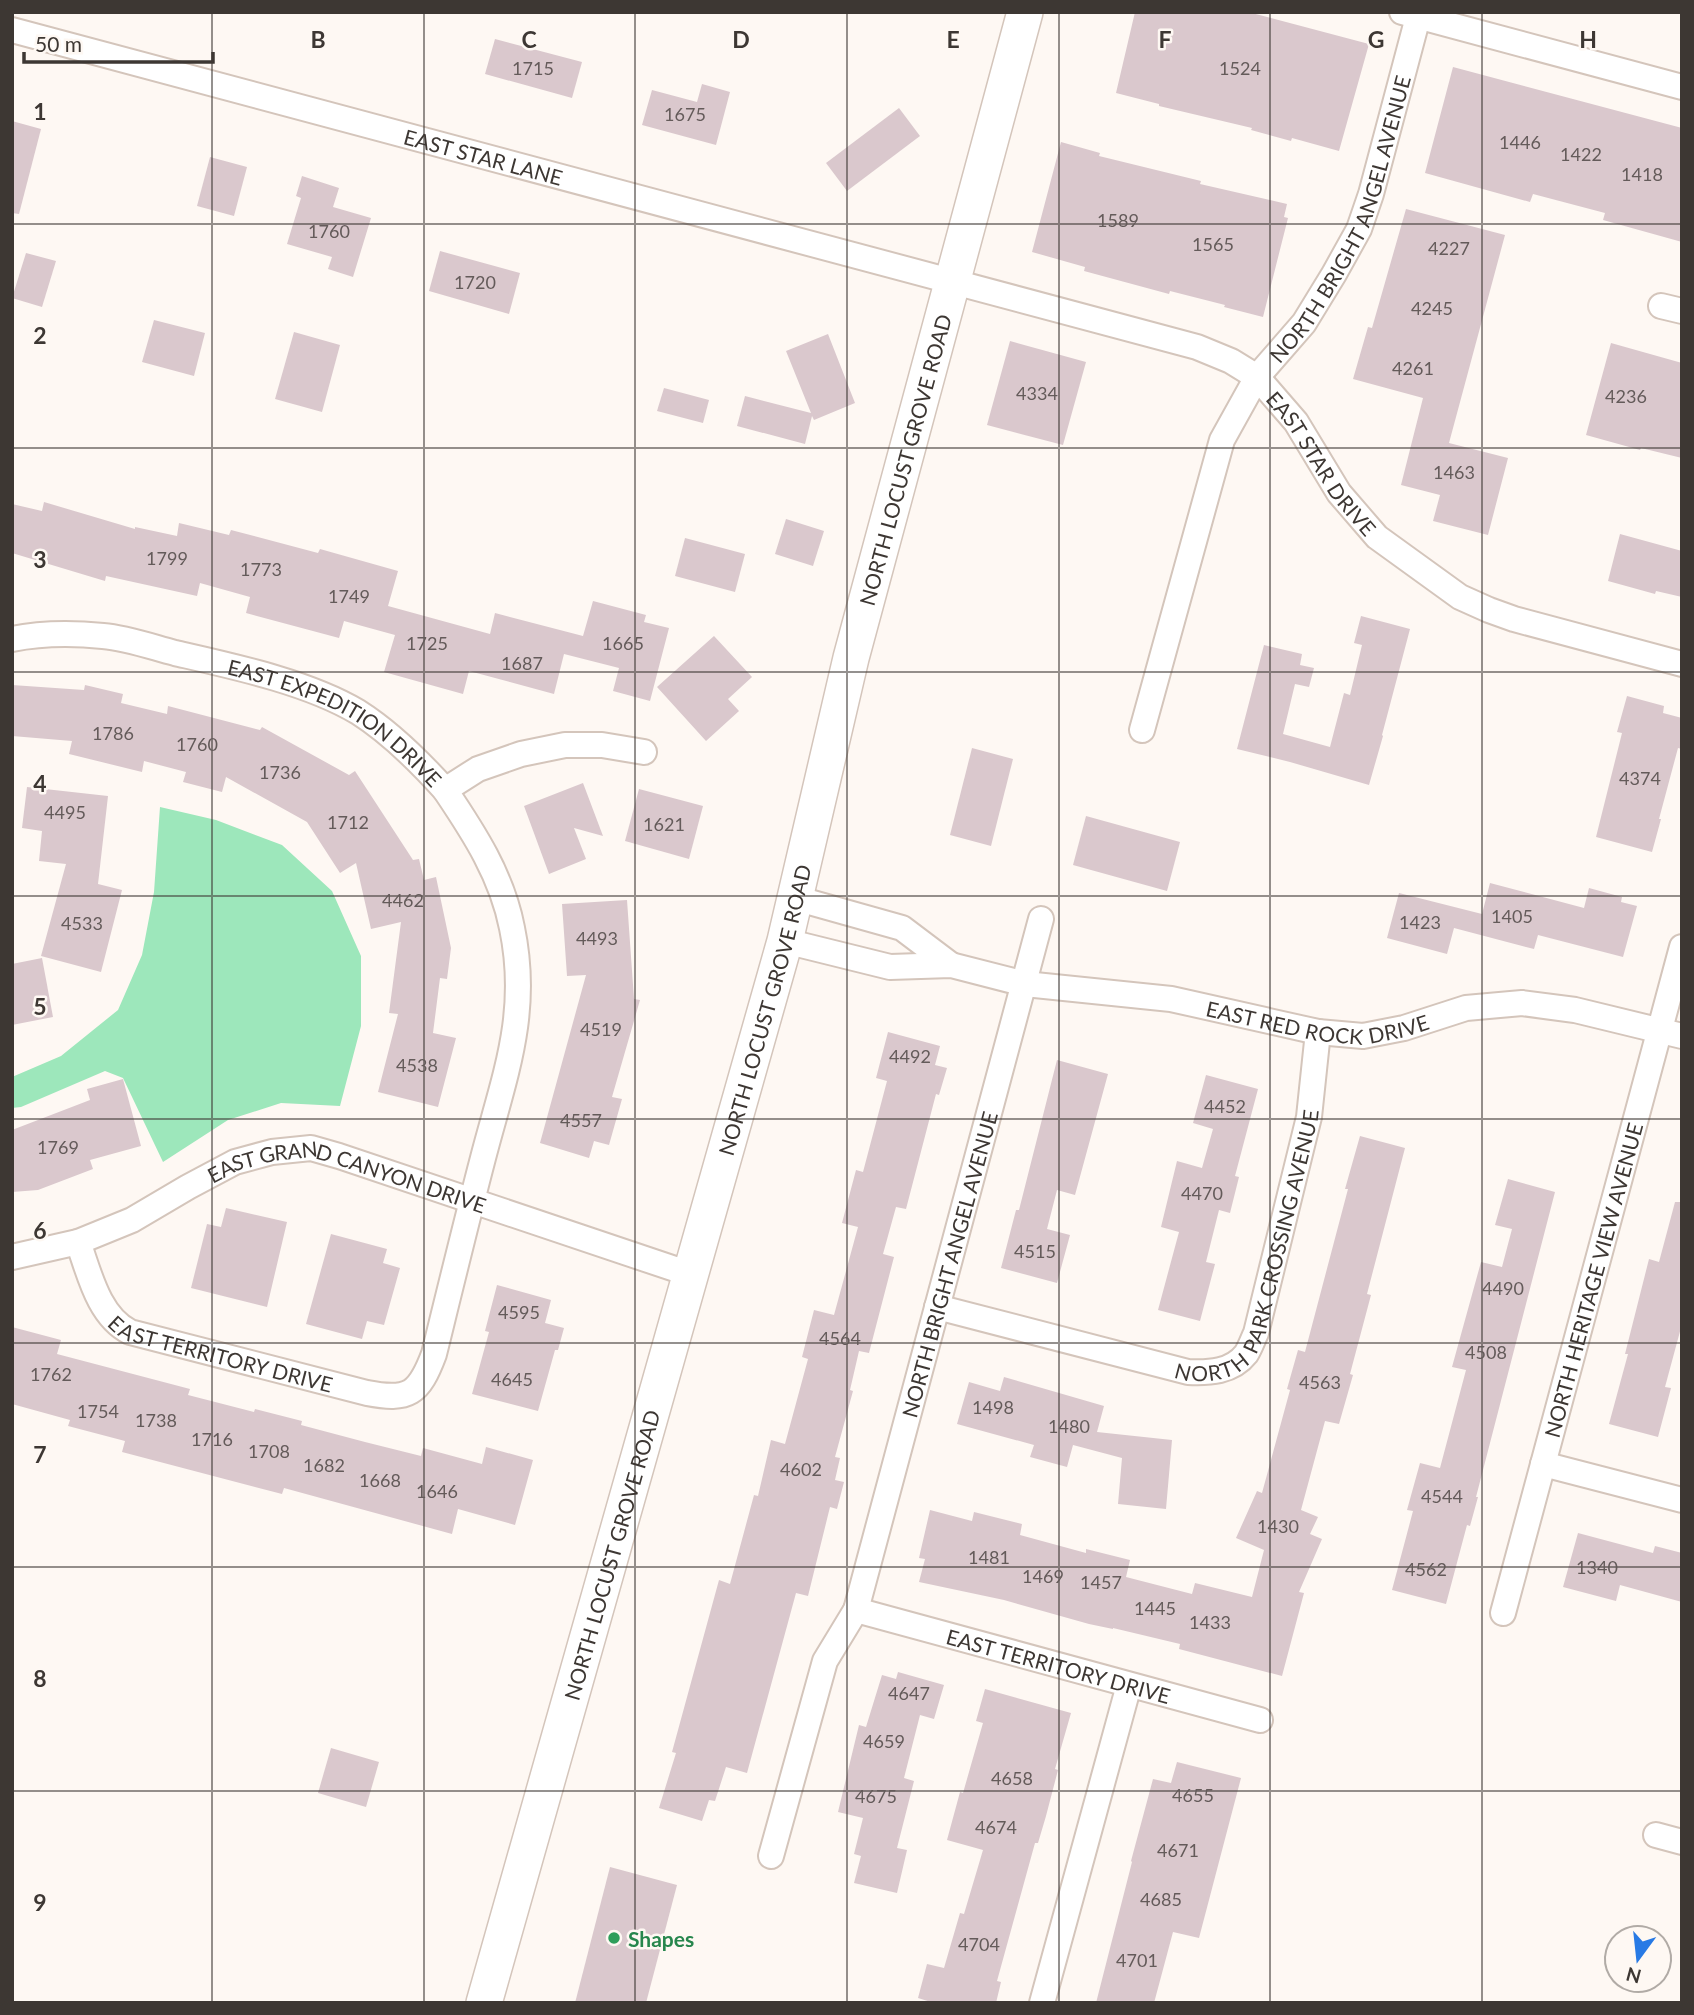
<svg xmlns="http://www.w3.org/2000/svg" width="1694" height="2015" font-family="Lato,sans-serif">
	<rect width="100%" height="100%" fill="#fef8f3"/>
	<!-- green -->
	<polygon fill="#9de7bb" points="160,807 216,820 282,845 332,891 361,956 361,1026 340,1106 281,1103 228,1120 163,1162 123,1078 105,1071 21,1107 12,1108 12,1077 61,1056 118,1010 142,955 154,892"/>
	<!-- building -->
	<g fill="#dac8cd">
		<polygon points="1135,12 1248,12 1369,44 1339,151 1292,138 1291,141 1251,130 1252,128 1159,106 1159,104 1116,93"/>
		<polygon points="495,39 582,62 572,98 485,74"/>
		<polygon points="1453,67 1682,128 1682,242 1603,220 1605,213 1533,194 1530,202 1425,173"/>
		<polygon points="702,84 730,92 716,145 642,125 652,90 697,102"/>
		<polygon points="899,108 920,136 847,191 826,163"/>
		<polygon points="12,121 41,129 19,214 12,213"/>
		<polygon points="1061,142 1100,153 1099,156 1201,181 1200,184 1287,204 1284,217 1288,218 1263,317 1224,307 1225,305 1170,291 1169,294 1084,271 1085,267 1032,252"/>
		<polygon points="210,157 247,167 234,216 197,206"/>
		<polygon points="302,176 339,188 333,207 371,218 353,277 328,269 332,257 287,244 301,198 296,196"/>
		<polygon points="1406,209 1505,235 1449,443 1508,458 1488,535 1433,521 1440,495 1401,485 1423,398 1353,379 1368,327 1372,328"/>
		<polygon points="440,251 520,273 509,314 429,291"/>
		<polygon points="26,253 56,261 42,307 12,298"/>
		<polygon points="154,320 205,333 194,376 142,362"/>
		<polygon points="294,332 340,345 322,412 275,399"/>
		<polygon points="828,334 855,403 814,420 812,416 805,444 737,426 745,396 811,413 786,351"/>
		<polygon points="1010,341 1086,362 1063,445 987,425"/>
		<polygon points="1611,343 1682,363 1682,458 1641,448 1640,450 1586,435"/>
		<polygon points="664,388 709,400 703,423 657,411"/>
		<polygon points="44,502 135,529 135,527 177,536 179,523 229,535 231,530 318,553 320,549 398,571 388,606 490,634 495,613 583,636 593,601 646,615 644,622 669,628 650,701 613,691 619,668 564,654 554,694 469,671 463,694 384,672 395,635 344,621 339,638 246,613 250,597 200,583 197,596 106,576 105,581 12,553 12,504 42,511"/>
		<polygon points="786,519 824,531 813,566 775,554"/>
		<polygon points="1620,534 1682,551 1682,597 1656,591 1655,594 1608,581"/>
		<polygon points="685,538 745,554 735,592 675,576"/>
		<polygon points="1361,616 1410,629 1382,735 1383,736 1369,785 1290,762 1237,749 1264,645 1302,654 1300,665 1314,668 1309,687 1295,684 1283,734 1330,747 1344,693 1350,695 1362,645 1354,643"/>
		<polygon points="714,636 752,677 728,699 739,711 706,741 657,687"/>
		<polygon points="12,685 84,690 85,685 123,694 121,703 167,714 168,706 260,730 262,727 349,775 355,771 413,860 419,859 424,880 436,877 451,948 447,979 440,978 433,1033 456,1038 438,1107 378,1092 398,1014 389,1013 401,922 371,929 356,863 340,873 307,822 226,777 222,792 183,782 186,772 144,761 142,772 69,754 72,741 12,736"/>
		<polygon points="1627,696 1664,706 1663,713 1682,718 1682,749 1678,748 1659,819 1661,819 1652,852 1596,837 1622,733 1617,732"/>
		<polygon points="972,748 1013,759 991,846 950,835"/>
		<polygon points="583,783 603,836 574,828 586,859 549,874 524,806"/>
		<polygon points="27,787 108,796 98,884 122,890 101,972 41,956 66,864 39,861 42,831 22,828"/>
		<polygon points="639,789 703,806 689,859 625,841"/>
		<polygon points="1086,816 1180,842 1167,891 1073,865"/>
		<polygon points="1490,883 1584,908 1589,888 1622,897 1621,902 1637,906 1623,957 1538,935 1534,949 1454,928 1447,954 1387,938 1399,893 1482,914"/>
		<polygon points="627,900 634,999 640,1000 612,1097 622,1099 609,1145 594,1141 589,1158 540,1143 586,975 567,976 562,904"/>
		<polygon points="42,958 53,1017 12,1025 12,964"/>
		<polygon points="888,1032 940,1046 935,1065 947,1068 939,1095 936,1094 906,1209 896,1207 883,1254 894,1257 869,1353 859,1351 850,1390 853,1391 835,1457 840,1458 835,1480 844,1482 837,1509 830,1507 808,1596 796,1593 747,1773 726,1767 715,1801 709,1800 702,1821 659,1808 676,1753 672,1752 719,1580 730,1584 754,1495 758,1496 771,1440 785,1444 808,1359 802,1357 814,1310 834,1315 858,1227 842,1223 856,1170 863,1172 887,1081 876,1078"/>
		<polygon points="1057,1060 1108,1074 1075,1195 1057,1190 1047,1229 1070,1235 1057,1283 1001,1268 1016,1210 1019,1210"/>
		<polygon points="1206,1075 1258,1089 1235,1176 1239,1177 1230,1213 1219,1210 1206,1262 1215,1264 1200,1321 1158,1310 1179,1232 1161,1227 1177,1161 1202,1168 1213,1129 1193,1123"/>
		<polygon points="123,1079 141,1146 90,1160 93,1169 38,1190 12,1192 12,1130 90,1100 87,1089"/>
		<polygon points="1360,1136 1405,1148 1367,1294 1371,1295 1350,1374 1353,1375 1339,1424 1325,1421 1301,1510 1318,1517 1310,1534 1322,1539 1299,1592 1304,1593 1282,1676 1179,1649 1180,1644 1113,1628 1113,1629 1089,1624 1004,1600 919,1582 925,1559 919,1558 930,1510 972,1521 974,1512 1022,1524 1020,1535 1086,1553 1086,1549 1130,1560 1126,1577 1192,1594 1195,1583 1252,1597 1264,1550 1236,1538 1257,1491 1262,1493 1290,1390 1287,1389 1298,1350 1305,1352 1348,1189 1345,1189"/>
		<polygon points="1508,1179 1555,1192 1476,1497 1478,1497 1470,1526 1467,1525 1446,1604 1392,1590 1413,1511 1407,1510 1420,1463 1440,1468 1466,1370 1452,1367 1481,1262 1502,1267 1512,1229 1495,1225"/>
		<polygon points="1675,1202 1682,1202 1682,1324 1665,1387 1671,1388 1658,1437 1609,1424 1628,1354 1625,1354 1649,1259 1659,1262"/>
		<polygon points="226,1208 287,1222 267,1307 191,1288 207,1224 221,1227"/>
		<polygon points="331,1234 387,1249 383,1263 400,1268 384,1325 367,1321 362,1339 306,1324"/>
		<polygon points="497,1285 551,1300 545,1323 564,1328 558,1350 555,1350 538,1411 472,1394 489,1332 485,1331"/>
		<polygon points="12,1327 61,1340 57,1354 190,1389 188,1395 254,1412 255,1409 302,1421 301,1425 365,1442 421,1456 423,1448 482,1464 486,1447 533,1460 515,1525 458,1509 452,1534 284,1488 282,1494 122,1452 125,1441 68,1426 70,1420 12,1404"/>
		<polygon points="1004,1377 1104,1406 1097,1432 1172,1440 1166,1509 1118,1504 1122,1458 1073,1445 1067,1467 1030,1457 1034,1445 957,1424 969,1382 1000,1391"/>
		<polygon points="1578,1533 1653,1553 1655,1546 1682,1553 1682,1602 1620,1585 1616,1601 1563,1587"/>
		<polygon points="898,1672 944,1685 934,1719 920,1715 904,1778 914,1781 897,1848 907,1850 897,1893 854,1883 861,1856 854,1854 863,1818 838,1812 859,1725 866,1727 882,1675 896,1679"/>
		<polygon points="985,1689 1071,1713 1055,1769 1058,1770 1046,1816 1038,1843 1035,1843 997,1981 1001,1982 996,2003 934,2003 918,1998 927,1964 944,1968 960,1913 964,1914 983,1850 947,1840 960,1792 963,1793 983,1723 976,1721"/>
		<polygon points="331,1748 379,1762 366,1807 318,1793"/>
		<polygon points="1177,1762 1241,1778 1199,1938 1173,1932 1154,2003 1096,2003 1132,1862 1131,1861 1153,1779 1171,1783"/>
		<polygon points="610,1867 677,1885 646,2003 575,2003"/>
	</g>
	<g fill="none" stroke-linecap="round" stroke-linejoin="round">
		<defs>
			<g id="minor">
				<polyline points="1402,12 1682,87"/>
				<path id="s1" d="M12,30L1197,347L1231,361L1257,377L1296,422L1339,493L1377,537L1460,597L1489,610L1514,619L1682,664"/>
				<polyline points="1661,306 1682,311"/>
				<path id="s2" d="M12,639C42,633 72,633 103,636C127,638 152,647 175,653C232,666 308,682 358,712C391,733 419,761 445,790L478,769L521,754L565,745H602L644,752"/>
				<path id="s3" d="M1142,730L1222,440L1257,377L1304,323L1334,274L1359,229L1371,194L1418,17"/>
				<polyline points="795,898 902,928 951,965"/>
				<path id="s4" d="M785,941L890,967L951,965L1025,984L1171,999L1318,1032L1363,1036L1404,1028L1466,1008L1522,1003L1575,1010L1682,1036"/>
				<path id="s5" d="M78,1242C89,1272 98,1316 130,1332L367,1393C409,1401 419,1394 434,1354C450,1289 466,1223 483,1158C504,1077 530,1014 512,928C502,876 474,833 445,790"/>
				<path id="s6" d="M12,1257L78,1242L132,1220L188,1187L235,1162L272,1152L311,1148L339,1156L690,1274"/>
				<path id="s7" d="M937,1307L1188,1372C1209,1373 1232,1372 1246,1354C1250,1348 1253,1339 1256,1333L1309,1117L1318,1032"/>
				<polyline points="1543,1464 1682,1500"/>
				<path id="s8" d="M856,1610L1260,1720"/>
				<path id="s9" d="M1503,1613L1682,947"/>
				<polyline points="1656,1835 1682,1842"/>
				<path id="s10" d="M771,1856L825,1661L856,1610L1041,919"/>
				<polyline points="1042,2003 1129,1685"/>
			</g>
			<g id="secondary">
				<path id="s11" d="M484,2003L785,941L851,658L1025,12"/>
			</g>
		</defs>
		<!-- minor casing -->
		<use href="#minor" stroke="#d4c5bb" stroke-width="28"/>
		<!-- secondary casing -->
		<use href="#secondary" stroke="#d4c5bb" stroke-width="38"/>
		<!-- minor -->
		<use href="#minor" stroke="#fff" stroke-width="24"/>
		<!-- secondary -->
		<use href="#secondary" stroke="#fff" stroke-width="35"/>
	</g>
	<!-- grid -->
	<path fill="none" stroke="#3d3733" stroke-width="2" stroke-opacity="0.55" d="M212,12V2003M424,12V2003M635,12V2003M847,12V2003M1059,12V2003M1270,12V2003M1482,12V2003M12,224H1682M12,448H1682M12,672H1682M12,896H1682M12,1119H1682M12,1343H1682M12,1567H1682M12,1791H1682"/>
	<!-- markers -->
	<circle fill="#2e9e5b" stroke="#fef8f3" stroke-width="2.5" cx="614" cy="1938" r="7"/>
	<g text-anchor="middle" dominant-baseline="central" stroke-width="5" stroke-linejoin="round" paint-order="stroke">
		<!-- number labels -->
		<g font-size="18" fill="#645b5a">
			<text x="533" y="68">1715</text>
			<text x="1240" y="68">1524</text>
			<text x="685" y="114">1675</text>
			<text x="1520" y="142">1446</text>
			<text x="1581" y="154">1422</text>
			<text x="1642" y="174">1418</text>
			<text x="1118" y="220">1589</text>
			<text x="329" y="231">1760</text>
			<text x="1213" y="244">1565</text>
			<text x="1449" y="248">4227</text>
			<text x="475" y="282">1720</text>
			<text x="1432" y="308">4245</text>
			<text x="1413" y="368">4261</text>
			<text x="1037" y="393">4334</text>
			<text x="1626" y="396">4236</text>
			<text x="1454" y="472">1463</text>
			<text x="167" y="558">1799</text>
			<text x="261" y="569">1773</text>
			<text x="349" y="596">1749</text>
			<text x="427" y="643">1725</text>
			<text x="623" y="643">1665</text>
			<text x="522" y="663">1687</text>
			<text x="113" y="733">1786</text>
			<text x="197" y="744">1760</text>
			<text x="280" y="772">1736</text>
			<text x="1640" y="778">4374</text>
			<text x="65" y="812">4495</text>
			<text x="348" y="822">1712</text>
			<text x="664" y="824">1621</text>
			<text x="403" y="900">4462</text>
			<text x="1512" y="916">1405</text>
			<text x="1420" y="922">1423</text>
			<text x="82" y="923">4533</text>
			<text x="597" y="938">4493</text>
			<text x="601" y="1029">4519</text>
			<text x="910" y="1056">4492</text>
			<text x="417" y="1065">4538</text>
			<text x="1225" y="1106">4452</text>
			<text x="581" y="1120">4557</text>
			<text x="58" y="1147">1769</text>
			<text x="1202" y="1193">4470</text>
			<text x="1035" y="1251">4515</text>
			<text x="1503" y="1288">4490</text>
			<text x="519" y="1312">4595</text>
			<text x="840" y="1338">4564</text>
			<text x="1486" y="1352">4508</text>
			<text x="51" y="1374">1762</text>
			<text x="512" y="1379">4645</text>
			<text x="1320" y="1382">4563</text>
			<text x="993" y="1407">1498</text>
			<text x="98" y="1411">1754</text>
			<text x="156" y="1420">1738</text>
			<text x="1069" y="1426">1480</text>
			<text x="212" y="1439">1716</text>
			<text x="269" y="1451">1708</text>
			<text x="324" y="1465">1682</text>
			<text x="801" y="1469">4602</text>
			<text x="380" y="1480">1668</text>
			<text x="437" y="1491">1646</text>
			<text x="1442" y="1496">4544</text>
			<text x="1278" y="1526">1430</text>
			<text x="989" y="1557">1481</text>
			<text x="1597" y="1567">1340</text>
			<text x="1426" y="1569">4562</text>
			<text x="1043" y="1576">1469</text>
			<text x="1101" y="1582">1457</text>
			<text x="1155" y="1608">1445</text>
			<text x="1210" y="1622">1433</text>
			<text x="909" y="1693">4647</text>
			<text x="884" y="1741">4659</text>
			<text x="1012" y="1778">4658</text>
			<text x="1193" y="1795">4655</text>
			<text x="876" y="1796">4675</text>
			<text x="996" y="1827">4674</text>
			<text x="1178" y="1850">4671</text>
			<text x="1161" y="1899">4685</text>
			<text x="979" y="1944">4704</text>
			<text x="1137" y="1960">4701</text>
		</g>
		<!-- street labels -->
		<g font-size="21" fill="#3d3733" stroke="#fef8f3">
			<text stroke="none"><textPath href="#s1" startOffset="488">EAST STAR LANE</textPath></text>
			<text stroke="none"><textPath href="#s3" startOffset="555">NORTH BRIGHT ANGEL AVENUE</textPath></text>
			<text stroke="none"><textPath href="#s11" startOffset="1600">NORTH LOCUST GROVE ROAD</textPath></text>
			<text stroke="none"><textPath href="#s1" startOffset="1402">EAST STAR DRIVE</textPath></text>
			<text stroke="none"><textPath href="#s2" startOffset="343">EAST EXPEDITION DRIVE</textPath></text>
			<text stroke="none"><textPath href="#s11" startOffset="1032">NORTH LOCUST GROVE ROAD</textPath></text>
			<text stroke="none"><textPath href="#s4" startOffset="542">EAST RED ROCK DRIVE</textPath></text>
			<text stroke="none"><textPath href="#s6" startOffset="360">EAST GRAND CANYON DRIVE</textPath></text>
			<text stroke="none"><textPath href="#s7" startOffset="411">NORTH PARK CROSSING AVENUE</textPath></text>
			<text stroke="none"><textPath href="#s10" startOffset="620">NORTH BRIGHT ANGEL AVENUE</textPath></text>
			<text stroke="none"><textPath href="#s9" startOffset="345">NORTH HERITAGE VIEW AVENUE</textPath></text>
			<text stroke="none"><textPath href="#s5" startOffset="200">EAST TERRITORY DRIVE</textPath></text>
			<text stroke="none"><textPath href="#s11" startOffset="466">NORTH LOCUST GROVE ROAD</textPath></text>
			<text stroke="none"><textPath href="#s8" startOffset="210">EAST TERRITORY DRIVE</textPath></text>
		</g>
		<!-- leisure labels -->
		<g font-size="21" font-weight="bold" fill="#27864d" stroke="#fef8f3" text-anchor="start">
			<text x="628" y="1938">Shapes</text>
		</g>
	</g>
	<g font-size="23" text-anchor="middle" font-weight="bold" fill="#3d3733" stroke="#fef8f3" stroke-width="5" stroke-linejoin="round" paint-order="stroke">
		<text x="318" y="48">B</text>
		<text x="529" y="48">C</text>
		<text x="741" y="48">D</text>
		<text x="953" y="48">E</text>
		<text x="1165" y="48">F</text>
		<text x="1376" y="48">G</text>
		<text x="1588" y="48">H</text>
		<text x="40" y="120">1</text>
		<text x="40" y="344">2</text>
		<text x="40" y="568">3</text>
		<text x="40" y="792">4</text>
		<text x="40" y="1015">5</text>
		<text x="40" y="1239">6</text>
		<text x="40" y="1463">7</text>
		<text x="40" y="1687">8</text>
		<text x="40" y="1911">9</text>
	</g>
	<!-- border -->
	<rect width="1694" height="2015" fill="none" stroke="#3d3733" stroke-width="28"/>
	<!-- north arrow -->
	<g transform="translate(1638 1959) rotate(195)"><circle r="33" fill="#fef8f3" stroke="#b1aba6" stroke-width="2"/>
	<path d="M0-5L12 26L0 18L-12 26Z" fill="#287ae5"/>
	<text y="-10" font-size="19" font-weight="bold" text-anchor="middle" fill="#3d3733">N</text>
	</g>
	<!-- scale -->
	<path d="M24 52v10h189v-10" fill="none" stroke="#3d3733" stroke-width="3.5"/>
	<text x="35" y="52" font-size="21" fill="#3d3733" stroke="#fef8f3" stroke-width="5" paint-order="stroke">50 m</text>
</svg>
